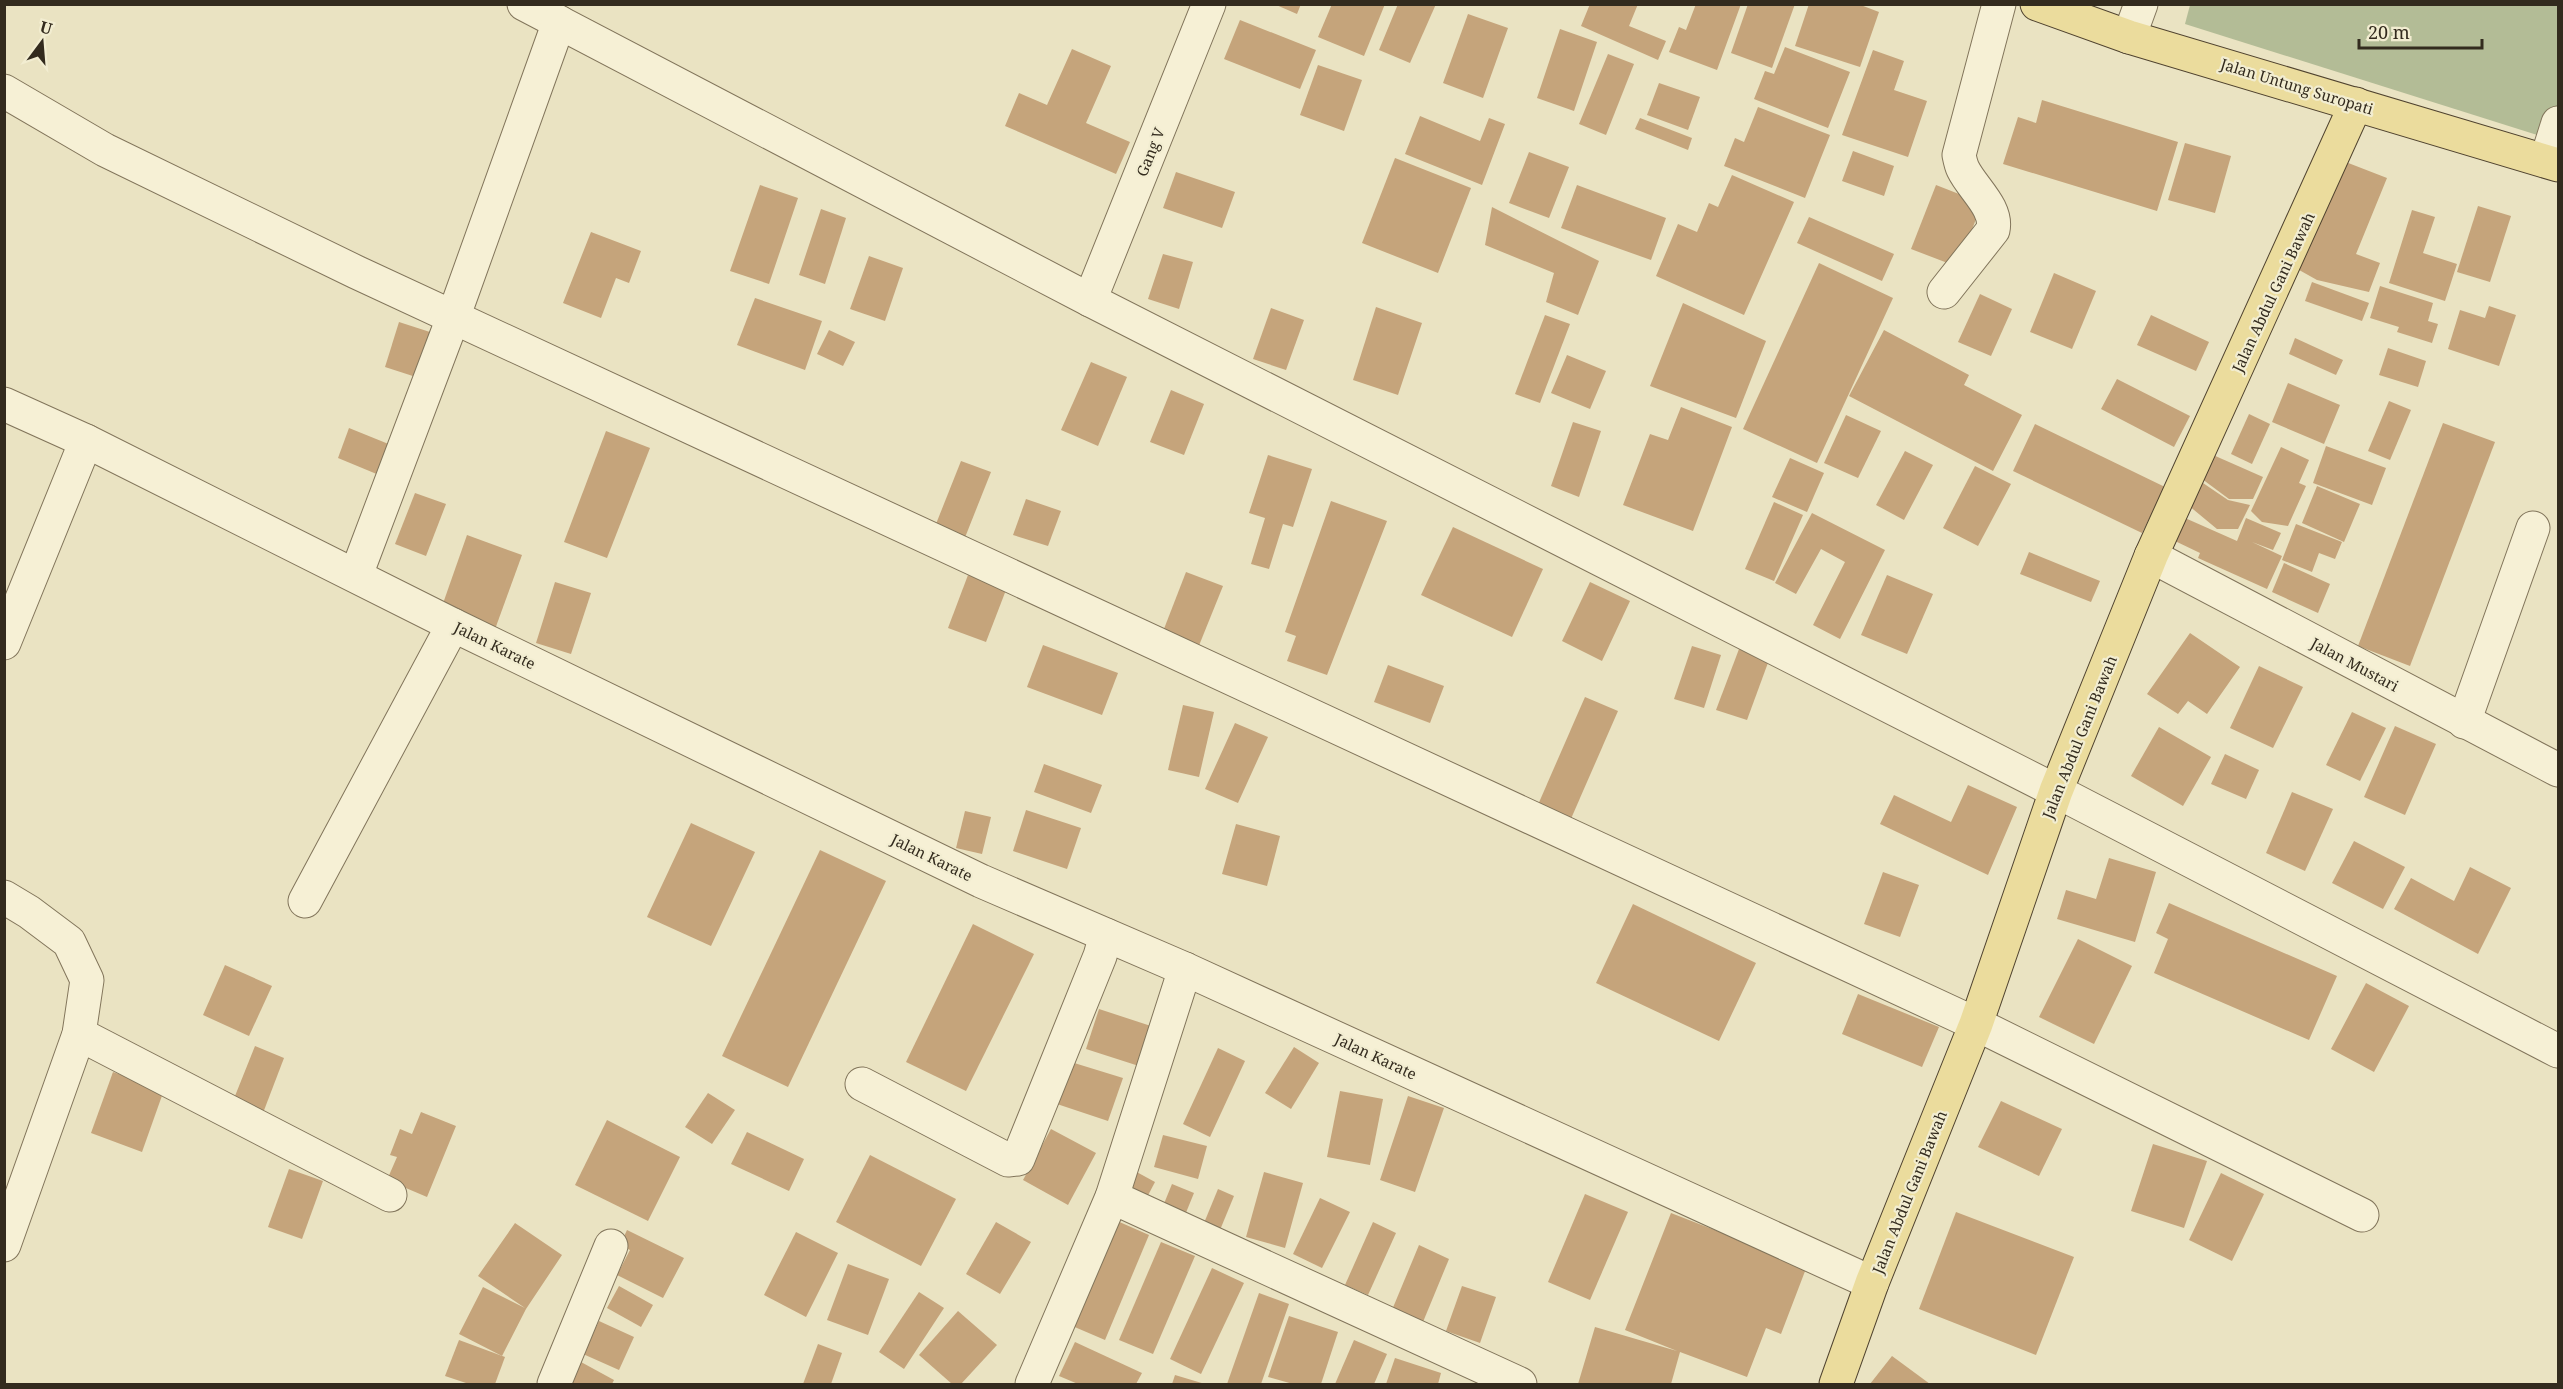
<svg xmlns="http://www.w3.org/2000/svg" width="2563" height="1389" font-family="'Noto Serif',serif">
	<rect width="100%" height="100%" fill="#eae3c2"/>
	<!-- cemetery -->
	<polygon fill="#b3bc96" points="2190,5 2558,5 2558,104 2550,139 2185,24"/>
	<!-- building -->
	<g fill="#c5a47b">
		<polygon points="1274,4 1301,4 1297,14"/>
		<polygon points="1332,4 1385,4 1364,56 1318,37"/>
		<polygon points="1398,4 1436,4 1410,63 1379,50"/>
		<polygon points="1590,4 1638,4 1629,26 1666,41 1658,60 1581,26"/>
		<polygon points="1696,4 1741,4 1717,70 1669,52 1679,27 1686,30"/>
		<polygon points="1748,4 1795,4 1772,68 1731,53"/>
		<polygon points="1809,4 1858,4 1879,12 1860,67 1795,46"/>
		<polygon points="1468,14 1508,28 1483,98 1443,83"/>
		<polygon points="1240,20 1316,50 1300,89 1224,59"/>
		<polygon points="1560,29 1597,42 1574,111 1537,98"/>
		<polygon points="1785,47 1850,72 1828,128 1754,99 1765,71 1774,74"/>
		<polygon points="1072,49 1111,66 1086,123 1130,142 1116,174 1005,126 1019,93 1047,105"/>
		<polygon points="1873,50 1904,61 1894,90 1927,101 1908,157 1842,135"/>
		<polygon points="1608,54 1634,64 1606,135 1579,124"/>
		<polygon points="1318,65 1362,80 1344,131 1300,115"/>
		<polygon points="1659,83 1700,97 1688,130 1647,115"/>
		<polygon points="2042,100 2178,142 2157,211 2003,164 2018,117 2036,123"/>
		<polygon points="1758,107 1830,135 1805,198 1724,166 1735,138 1744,142"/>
		<polygon points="1420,116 1480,141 1489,118 1505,124 1482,185 1405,154"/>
		<polygon points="1640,118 1692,138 1688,150 1635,129"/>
		<polygon points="2185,143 2231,156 2215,213 2168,200"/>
		<polygon points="1853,151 1894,166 1884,196 1842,181"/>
		<polygon points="1529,152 1569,167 1549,218 1509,203"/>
		<polygon points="1395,158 1471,188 1438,273 1362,243"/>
		<polygon points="2338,159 2387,178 2356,254 2380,263 2369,292 2317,280 2292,266"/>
		<polygon points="1176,172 1235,192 1222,228 1163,208"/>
		<polygon points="1732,175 1794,202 1744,315 1656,276 1678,224 1697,232 1709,203 1718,207"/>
		<polygon points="760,185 798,198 769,284 730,271"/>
		<polygon points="1577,185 1666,218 1651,260 1561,228"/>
		<polygon points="1936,185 1982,203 1958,267 1911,249"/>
		<polygon points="2478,206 2511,216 2490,282 2457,272"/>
		<polygon points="1492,207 1599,261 1578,315 1546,302 1554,273 1485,245"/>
		<polygon points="821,209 846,218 825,284 799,275"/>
		<polygon points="2412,210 2435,217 2423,253 2457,264 2445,301 2389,283"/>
		<polygon points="1809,217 1894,254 1882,281 1797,243"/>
		<polygon points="591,232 641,251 629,283 616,278 601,318 563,303"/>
		<polygon points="1163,254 1193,262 1179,309 1148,299"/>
		<polygon points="869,256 903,268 885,321 850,309"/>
		<polygon points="1819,263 1893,298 1817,463 1743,429"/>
		<polygon points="2054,273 2096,291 2072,349 2030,332"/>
		<polygon points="2312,282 2369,303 2362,321 2305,301"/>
		<polygon points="2380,286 2433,303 2428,321 2438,324 2432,343 2397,332 2399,327 2370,318"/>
		<polygon points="1980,294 2012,309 1991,356 1958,342"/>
		<polygon points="755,298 822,321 805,370 737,345"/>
		<polygon points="1683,303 1766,341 1736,418 1650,386"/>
		<polygon points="2489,306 2516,315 2499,366 2448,349 2460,310 2485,318"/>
		<polygon points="1376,307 1422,323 1398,395 1353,380"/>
		<polygon points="1271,308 1304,320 1286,370 1253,359"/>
		<polygon points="1545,315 1570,324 1540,403 1515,394"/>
		<polygon points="2151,315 2209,342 2196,371 2137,345"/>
		<polygon points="399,322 433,333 419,378 385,367"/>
		<polygon points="829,330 855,342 843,366 817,354"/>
		<polygon points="1884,330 1969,375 1964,385 2022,415 1993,471 1849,396"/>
		<polygon points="2295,338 2343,360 2336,375 2289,354"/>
		<polygon points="2388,348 2426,361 2418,387 2379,375"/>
		<polygon points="1567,355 1606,371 1590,409 1551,393"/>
		<polygon points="1091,362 1127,377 1098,446 1061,430"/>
		<polygon points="2117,379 2190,416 2174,447 2101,409"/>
		<polygon points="2288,383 2340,405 2324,444 2272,422"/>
		<polygon points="1171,390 1204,404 1184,455 1150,442"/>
		<polygon points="2389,401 2411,410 2390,460 2368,451"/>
		<polygon points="1681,407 1732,427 1693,531 1623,505 1650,434 1668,440"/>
		<polygon points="2249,414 2270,424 2252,464 2231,454"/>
		<polygon points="1846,415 1881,431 1858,478 1824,463"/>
		<polygon points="1573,422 1601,431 1579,497 1551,486"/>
		<polygon points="2443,423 2495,442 2410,666 2358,646"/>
		<polygon points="2035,424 2165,487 2142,533 2013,471"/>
		<polygon points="349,428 391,445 379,475 338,458"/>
		<polygon points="606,431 650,448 607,558 564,542"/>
		<polygon points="2326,446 2386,468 2372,505 2313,483"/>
		<polygon points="2281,447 2309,460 2299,483 2306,486 2288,526 2262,522 2251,511"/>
		<polygon points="1905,451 1933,465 1904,520 1876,505"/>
		<polygon points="2204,451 2263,477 2253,499 2229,499 2194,473"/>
		<polygon points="1268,455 1312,469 1293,527 1283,524 1269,569 1251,564 1265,518 1249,513"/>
		<polygon points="1790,458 1824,473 1807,512 1772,497"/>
		<polygon points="961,461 991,472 962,545 932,534"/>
		<polygon points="1975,466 2011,484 1978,546 1943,528"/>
		<polygon points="2200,481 2228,500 2250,505 2238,529 2217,529 2188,505"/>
		<polygon points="2317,486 2360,504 2344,542 2302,523"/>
		<polygon points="415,493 446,504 426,556 395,544"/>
		<polygon points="1026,499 1061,511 1048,546 1013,535"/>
		<polygon points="1331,501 1387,521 1327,675 1287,661 1296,636 1285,632"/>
		<polygon points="1774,502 1803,515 1774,581 1745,569"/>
		<polygon points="1812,513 1885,550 1840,639 1813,625 1845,562 1821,549 1796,594 1775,583"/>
		<polygon points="2185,518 2237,541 2246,518 2281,533 2273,550 2252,542 2282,556 2267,589 2198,558 2200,553 2175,541"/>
		<polygon points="2296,524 2342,542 2335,559 2319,553 2312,572 2282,560"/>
		<polygon points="1453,527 1543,569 1512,637 1421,595"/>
		<polygon points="467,535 522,555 494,632 440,612"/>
		<polygon points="2029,552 2100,581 2091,602 2020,574"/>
		<polygon points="2284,563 2330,584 2318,613 2272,592"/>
		<polygon points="1186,572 1223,586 1198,648 1162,634"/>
		<polygon points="968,575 1006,590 986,642 948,628"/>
		<polygon points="1887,575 1933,594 1907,654 1861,635"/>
		<polygon points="555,582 591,593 571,654 536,643"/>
		<polygon points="1590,582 1630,601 1602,661 1562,641"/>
		<polygon points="2190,633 2240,667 2207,714 2188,701 2178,714 2147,694"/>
		<polygon points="1043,645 1118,673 1102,715 1027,687"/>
		<polygon points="1692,646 1721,655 1704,708 1674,699"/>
		<polygon points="1739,649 1769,660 1747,720 1716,710"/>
		<polygon points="1388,665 1444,686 1430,723 1374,702"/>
		<polygon points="2259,666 2303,687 2273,748 2230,728"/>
		<polygon points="1585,697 1618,711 1570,821 1537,807"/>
		<polygon points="1183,705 1214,712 1199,777 1168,770"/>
		<polygon points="2352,712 2386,728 2360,781 2326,765"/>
		<polygon points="1235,723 1268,737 1238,803 1205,789"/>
		<polygon points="2395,726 2436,744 2405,815 2364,797"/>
		<polygon points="2159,727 2211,757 2183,806 2131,776"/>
		<polygon points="2225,754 2259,770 2246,799 2211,784"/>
		<polygon points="1044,764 1102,785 1091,813 1034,792"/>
		<polygon points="1968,785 2017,807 1988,875 1880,824 1894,795 1951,822"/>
		<polygon points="2292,792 2333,809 2305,871 2266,853"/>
		<polygon points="1026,810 1081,828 1067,869 1013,851"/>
		<polygon points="965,811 991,817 982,854 956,848"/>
		<polygon points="691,823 755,852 711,946 647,917"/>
		<polygon points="1236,824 1280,836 1267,886 1222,874"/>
		<polygon points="2354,841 2405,867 2383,909 2332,883"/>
		<polygon points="820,850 886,881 788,1087 722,1056"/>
		<polygon points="2109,858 2156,872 2135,942 2057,919 2066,890 2096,899"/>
		<polygon points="2470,867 2511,888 2478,954 2394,909 2411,878 2454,901"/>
		<polygon points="1883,872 1919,885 1900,937 1864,924"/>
		<polygon points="2169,903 2337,976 2309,1040 2154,973 2168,939 2156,933"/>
		<polygon points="1633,904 1756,963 1719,1041 1596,983"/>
		<polygon points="973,924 1034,954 966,1091 906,1062"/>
		<polygon points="2078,939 2132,966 2094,1044 2039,1017"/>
		<polygon points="225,965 272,986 249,1036 203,1015"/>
		<polygon points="2366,983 2409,1006 2374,1072 2331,1049"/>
		<polygon points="1858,994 1939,1027 1922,1067 1842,1034"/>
		<polygon points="1099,1009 1154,1027 1142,1067 1086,1049"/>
		<polygon points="255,1046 284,1058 263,1113 233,1101"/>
		<polygon points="1294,1047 1319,1063 1291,1109 1265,1093"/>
		<polygon points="1218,1048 1245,1061 1210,1137 1183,1124"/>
		<polygon points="1071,1062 1123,1078 1108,1121 1057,1104"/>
		<polygon points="113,1072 164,1090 142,1152 91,1133"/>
		<polygon points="1340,1091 1383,1099 1370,1165 1327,1157"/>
		<polygon points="708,1093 735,1110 712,1144 685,1127"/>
		<polygon points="1408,1096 1444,1108 1415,1192 1380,1180"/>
		<polygon points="2001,1101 2062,1129 2039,1176 1978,1147"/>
		<polygon points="421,1112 456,1126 427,1197 387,1180 397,1157 390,1155 400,1129 412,1134"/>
		<polygon points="607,1120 680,1157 648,1221 575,1185"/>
		<polygon points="1051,1129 1096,1153 1068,1205 1023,1180"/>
		<polygon points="747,1132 804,1159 789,1191 731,1164"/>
		<polygon points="1163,1135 1207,1146 1198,1179 1154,1167"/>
		<polygon points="2153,1144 2207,1161 2184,1228 2131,1211"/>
		<polygon points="870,1155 956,1199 921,1266 836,1222"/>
		<polygon points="289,1169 323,1181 302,1239 268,1227"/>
		<polygon points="1133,1170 1155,1182 1144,1203 1122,1191"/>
		<polygon points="1264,1172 1303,1183 1285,1248 1246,1237"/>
		<polygon points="2221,1173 2264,1194 2232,1261 2189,1240"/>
		<polygon points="1172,1184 1194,1193 1183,1220 1161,1211"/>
		<polygon points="1218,1189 1234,1196 1220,1230 1204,1223"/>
		<polygon points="1585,1194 1628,1212 1590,1300 1548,1282"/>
		<polygon points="1320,1198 1350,1212 1322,1268 1293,1254"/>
		<polygon points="1956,1212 2074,1257 2036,1355 1919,1309"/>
		<polygon points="1671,1213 1807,1266 1781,1334 1766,1328 1747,1377 1680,1352 1671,1384 1578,1384 1595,1327 1677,1351 1625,1330"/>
		<polygon points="1115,1220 1149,1235 1105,1340 1070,1325"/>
		<polygon points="996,1222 1031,1242 1000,1294 966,1274"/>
		<polygon points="1373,1222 1396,1233 1368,1295 1345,1285"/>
		<polygon points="515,1223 562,1255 526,1309 502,1356 459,1334 483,1287 525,1308 478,1276"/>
		<polygon points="627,1230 684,1258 663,1298 617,1275 630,1250 620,1245"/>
		<polygon points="796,1232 838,1253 806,1317 764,1295"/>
		<polygon points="1161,1242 1195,1256 1153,1354 1119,1340"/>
		<polygon points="1419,1245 1449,1259 1423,1322 1392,1310"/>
		<polygon points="848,1264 889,1279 868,1335 827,1320"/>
		<polygon points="1212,1268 1244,1283 1201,1374 1170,1359"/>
		<polygon points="619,1286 653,1305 641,1327 607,1308"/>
		<polygon points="1462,1286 1496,1297 1480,1343 1446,1331"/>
		<polygon points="919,1292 944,1308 904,1369 879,1352"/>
		<polygon points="1259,1293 1289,1304 1261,1384 1227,1384"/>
		<polygon points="958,1311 997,1345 961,1384 952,1384 919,1355"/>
		<polygon points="1289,1316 1338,1332 1321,1384 1293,1384 1268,1377"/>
		<polygon points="599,1321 634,1337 619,1370 583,1354"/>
		<polygon points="459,1340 505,1357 495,1384 469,1384 445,1376"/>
		<polygon points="1354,1340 1387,1354 1374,1384 1335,1384"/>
		<polygon points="1075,1342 1142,1373 1136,1384 1078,1384 1059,1376"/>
		<polygon points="818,1344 842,1353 831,1384 803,1384"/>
		<polygon points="1892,1356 1930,1384 1870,1384"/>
		<polygon points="1395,1358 1441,1373 1438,1384 1386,1384"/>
		<polygon points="581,1362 614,1380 612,1384 569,1384"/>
		<polygon points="1175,1375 1205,1384 1172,1384"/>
	</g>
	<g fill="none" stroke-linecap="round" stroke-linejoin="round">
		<defs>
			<g id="minor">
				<polyline points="524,4 1090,300 2056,791 2558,1051"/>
				<polyline points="2129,37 2141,4"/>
				<polyline points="4,91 105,150 356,272 1976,1024 2362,1215"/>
				<polyline points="2546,161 2558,123"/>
				<path d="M1944,292L1993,230C1998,208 1972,188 1963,169C1961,165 1960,160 1959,155L1999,4"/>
				<polyline points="1090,300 1209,4"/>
				<polyline points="4,404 86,441 453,625 981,881 1185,969 1872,1283"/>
				<polyline points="2151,556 2558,770"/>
				<polyline points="356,575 453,318 559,22"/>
				<polyline points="4,643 86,441"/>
				<polyline points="2464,722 2533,528"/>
				<polyline points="4,897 29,912 69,942 87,980 79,1034 4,1245"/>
				<polyline points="305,901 453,625"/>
				<polyline points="79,1034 390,1195"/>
				<polyline points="862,1084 1008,1160 1018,1159 1100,956 1106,935"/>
				<polyline points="1112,1197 1520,1384"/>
				<polyline points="554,1384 611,1246"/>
				<polyline points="1032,1384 1112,1197 1185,969"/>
			</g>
			<g id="major">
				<polyline points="2037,4 2129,37 2558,165"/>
				<polyline points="1836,1384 1872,1283 1976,1024 2056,791 2151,556 2356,104"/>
			</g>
		</defs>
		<!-- minor casing -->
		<use href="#minor" stroke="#82755b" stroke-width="35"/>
		<!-- major casing -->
		<use href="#major" stroke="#50432f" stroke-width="35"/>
		<!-- minor -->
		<use href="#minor" stroke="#f6f0d5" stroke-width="33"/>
		<!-- major -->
		<use href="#major" stroke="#ebdc9d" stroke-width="33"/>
	</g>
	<g text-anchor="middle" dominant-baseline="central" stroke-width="4.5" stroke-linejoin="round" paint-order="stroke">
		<!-- street labels -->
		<g font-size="15" fill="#332b1e" stroke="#f2edd1">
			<text transform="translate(2297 86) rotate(17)">Jalan Untung Suropati</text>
			<text transform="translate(1150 152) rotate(-68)">Gang V</text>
			<text transform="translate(2273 292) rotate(-65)">Jalan Abdul Gani Bawah</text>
			<text transform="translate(495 645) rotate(26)">Jalan Karate</text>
			<text transform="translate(2355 664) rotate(28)">Jalan Mustari</text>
			<text transform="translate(2079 737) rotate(-68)">Jalan Abdul Gani Bawah</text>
			<text transform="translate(932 857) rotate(26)">Jalan Karate</text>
			<text transform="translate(1376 1056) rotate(25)">Jalan Karate</text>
			<text transform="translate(1909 1192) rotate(-68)">Jalan Abdul Gani Bawah</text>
		</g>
	</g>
	<!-- border -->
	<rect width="2563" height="1389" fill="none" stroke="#332b1e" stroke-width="12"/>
	<!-- north arrow -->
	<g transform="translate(42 42) rotate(16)" stroke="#f2edd1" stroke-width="4.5" paint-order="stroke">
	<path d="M0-4.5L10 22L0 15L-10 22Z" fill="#332b1e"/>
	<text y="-9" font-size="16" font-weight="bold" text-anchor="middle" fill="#332b1e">U</text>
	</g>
	<!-- scale -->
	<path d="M2359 39v9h123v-9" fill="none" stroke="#332b1e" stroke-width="3"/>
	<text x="2368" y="39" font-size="18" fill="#332b1e" stroke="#f2edd1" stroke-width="4.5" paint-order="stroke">20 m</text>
</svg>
